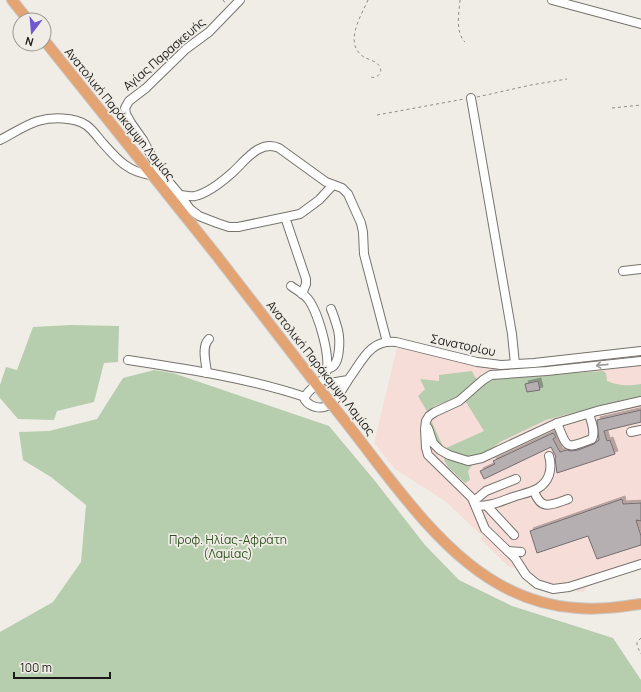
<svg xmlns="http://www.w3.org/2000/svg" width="641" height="692" font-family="Manrope,sans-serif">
	<defs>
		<filter id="shadow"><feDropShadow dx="3" dy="-3" stdDeviation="0" flood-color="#0004"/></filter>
	</defs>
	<rect width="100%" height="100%" fill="#f0ede7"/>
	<!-- medical -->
	<polygon fill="#f7ddd8" points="397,348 488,367 641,354 641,568 589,585 583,592 578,592 575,588 549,592 533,587 523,578 518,569 508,566 480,539 482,536 445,501 395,469 374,443"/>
	<!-- green -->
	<g fill="#b6cdae">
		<polygon points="71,325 119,326 118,362 104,363 94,402 57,411 54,420 18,419 0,398 0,385 6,367 17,370 33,327"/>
		<polygon points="154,370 173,373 329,426 375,481 425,545 459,580 512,606 613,638 641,680 641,692 0,692 0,632 53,602 81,562 86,505 51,477 23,460 19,432 49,431 97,419 123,378"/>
		<path d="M472,371L475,377L484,384L496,378L603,371L606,373L607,381C619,386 628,386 641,384V405L615,411L611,403L546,420L500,442L493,448L478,457L468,471L470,480L465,483L448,467L444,460L447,453L435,442L428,425L431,420L444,449L484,431L466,402L456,407L453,399L434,406L428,413L418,396L425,389L420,379L439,381V375Z"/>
	</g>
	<!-- building -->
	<g fill="#b6afb1" stroke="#746d70" filter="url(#shadow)">
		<polygon points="538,381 540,390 527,392 525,384"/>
		<polygon points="641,410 641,422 604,431 607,441 610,440 615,454 557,473 555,458 556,457 551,447 484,479 480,471 495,464 493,461 553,433 556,437 553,439 560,452 567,450 571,451 578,450 594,444 599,440 597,420"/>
		<polygon points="622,499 623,504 641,503 641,521 636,520 641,536 641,545 597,559 588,536 537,553 530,531"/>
	</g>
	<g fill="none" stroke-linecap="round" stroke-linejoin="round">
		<defs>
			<g id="minor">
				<polyline points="240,0 209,32 186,49 146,88 129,101 125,108 126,114 131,123 143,140 159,170 180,195 190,209 199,216 217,223 229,227 238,227 300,214 319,200 333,185"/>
				<polyline points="552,0 641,24"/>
				<polyline points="471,98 512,334 515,364"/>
				<path d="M0,140C12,134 25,125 38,121C52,117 74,117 86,125C92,129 96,135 101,141C116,158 128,173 152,175"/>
				<path d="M180,195C185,195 190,197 195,196C208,193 223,181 233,172C245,161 260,139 279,148L326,182L342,188L348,194L361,223L363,232L364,254L387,342"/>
				<polyline points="286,220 306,279 306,284 302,294"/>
				<polyline points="623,271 641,269"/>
				<path d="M291,286C296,290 303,293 308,299C318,312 334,363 324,378C319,385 309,388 305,397"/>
				<path d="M128,360C187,369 248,378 305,397V400C308,404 311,406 316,407C332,411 341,391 348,380"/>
				<polyline points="641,361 547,371 491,375 483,380 459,401 435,412 429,416 426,421 425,429 426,448 428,455 472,498 485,529 515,558 526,575 537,584 553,589 569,587 641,564"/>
				<path d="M328,368C341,368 340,339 338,330C336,323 334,316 331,309"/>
				<path d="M207,373C206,363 201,346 209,339"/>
				<path d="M324,378L330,383L348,380C362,362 369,339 396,342L477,362L501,365L534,363L641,351"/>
				<path d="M557,423C568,450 565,449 592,439C596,432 591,421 589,414"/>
				<polyline points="428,428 433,443 440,450 449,455 468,461 482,458 557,423 597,411 641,401"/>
				<polyline points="631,432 641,430"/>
				<path d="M534,491C541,511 551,505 568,499"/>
				<polyline points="474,501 486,491 516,479"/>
				<path d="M476,506C492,506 499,502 513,497C528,492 543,491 549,475C551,468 551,462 549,456"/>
				<polyline points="487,506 514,535"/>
				<polyline points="508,551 521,552"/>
			</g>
			<g id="major">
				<polyline points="12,0 28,20"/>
				<polyline points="44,40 217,256 326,397"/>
				<path d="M333,406C351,428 368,451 385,473C435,537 491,603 577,608C599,610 620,607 641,604"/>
			</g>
		</defs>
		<!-- minor casing -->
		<use href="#minor" stroke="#76736d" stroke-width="10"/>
		<!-- major casing -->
		<use href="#major" stroke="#c8c8c8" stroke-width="12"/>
		<!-- path -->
		<g stroke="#8f8d89" stroke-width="1" stroke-dasharray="3 3" stroke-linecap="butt">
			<polyline points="223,0 226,4"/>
			<path d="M368,0C361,16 343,44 364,57C369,60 377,61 380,67C383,74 376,79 370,77"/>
			<path d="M460,0C459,13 455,32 465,42"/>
			<polyline points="477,97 531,85 567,79"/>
			<polyline points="612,108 641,105"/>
			<polyline points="113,109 118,106"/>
			<polyline points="377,115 464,99"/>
			<polyline points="641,638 637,642 637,646 641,654"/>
		</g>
		<!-- minor -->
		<use href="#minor" stroke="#fff" stroke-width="8"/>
		<!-- major -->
		<use href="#major" stroke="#e3a373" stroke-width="10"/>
		<defs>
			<polyline id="major-bridge" points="326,397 333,406"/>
		</defs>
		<!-- major-bridge casing -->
		<use href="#major-bridge" stroke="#c8c8c8" stroke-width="12" stroke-linecap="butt"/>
		<!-- major-bridge -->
		<use href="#major-bridge" stroke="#e3a373" stroke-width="10"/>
	</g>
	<!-- one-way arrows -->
	<defs><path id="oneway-shaft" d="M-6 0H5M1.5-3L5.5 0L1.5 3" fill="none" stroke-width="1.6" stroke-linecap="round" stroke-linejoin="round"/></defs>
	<use stroke="#989897" href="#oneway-shaft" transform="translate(602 365) rotate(174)"/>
	<g text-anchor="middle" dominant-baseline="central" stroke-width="3.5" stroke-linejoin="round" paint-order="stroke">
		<!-- street labels -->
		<g font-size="12" fill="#1b1a18" stroke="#f0ede7">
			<text transform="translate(164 54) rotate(-41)">Αγίας Παρασκευής</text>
			<text transform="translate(120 114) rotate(51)">Ανατολική Παράκαμψη Λαμίας</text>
			<text transform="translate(463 345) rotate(12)">Σανατορίου</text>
			<text transform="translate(321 368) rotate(52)">Ανατολική Παράκαμψη Λαμίας</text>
		</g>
		<!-- park labels -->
		<g font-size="12" fill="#2f5320" stroke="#f0ede7">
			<text x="228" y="539">Προφ. Ηλίας-Αφράτη<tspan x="228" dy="14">(Λαμίας)</tspan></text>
		</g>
	</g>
	<!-- north arrow -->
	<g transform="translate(32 32) rotate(196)"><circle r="19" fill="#f0ede7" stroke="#9b9994"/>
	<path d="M0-3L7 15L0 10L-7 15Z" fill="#7057d1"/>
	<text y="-6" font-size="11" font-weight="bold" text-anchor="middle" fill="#1b1a18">N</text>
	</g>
	<!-- scale -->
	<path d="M14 672v6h96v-6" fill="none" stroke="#1b1a18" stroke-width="2"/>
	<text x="20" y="672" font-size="12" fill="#1b1a18" stroke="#f0ede7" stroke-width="3" paint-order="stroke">100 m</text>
</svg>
